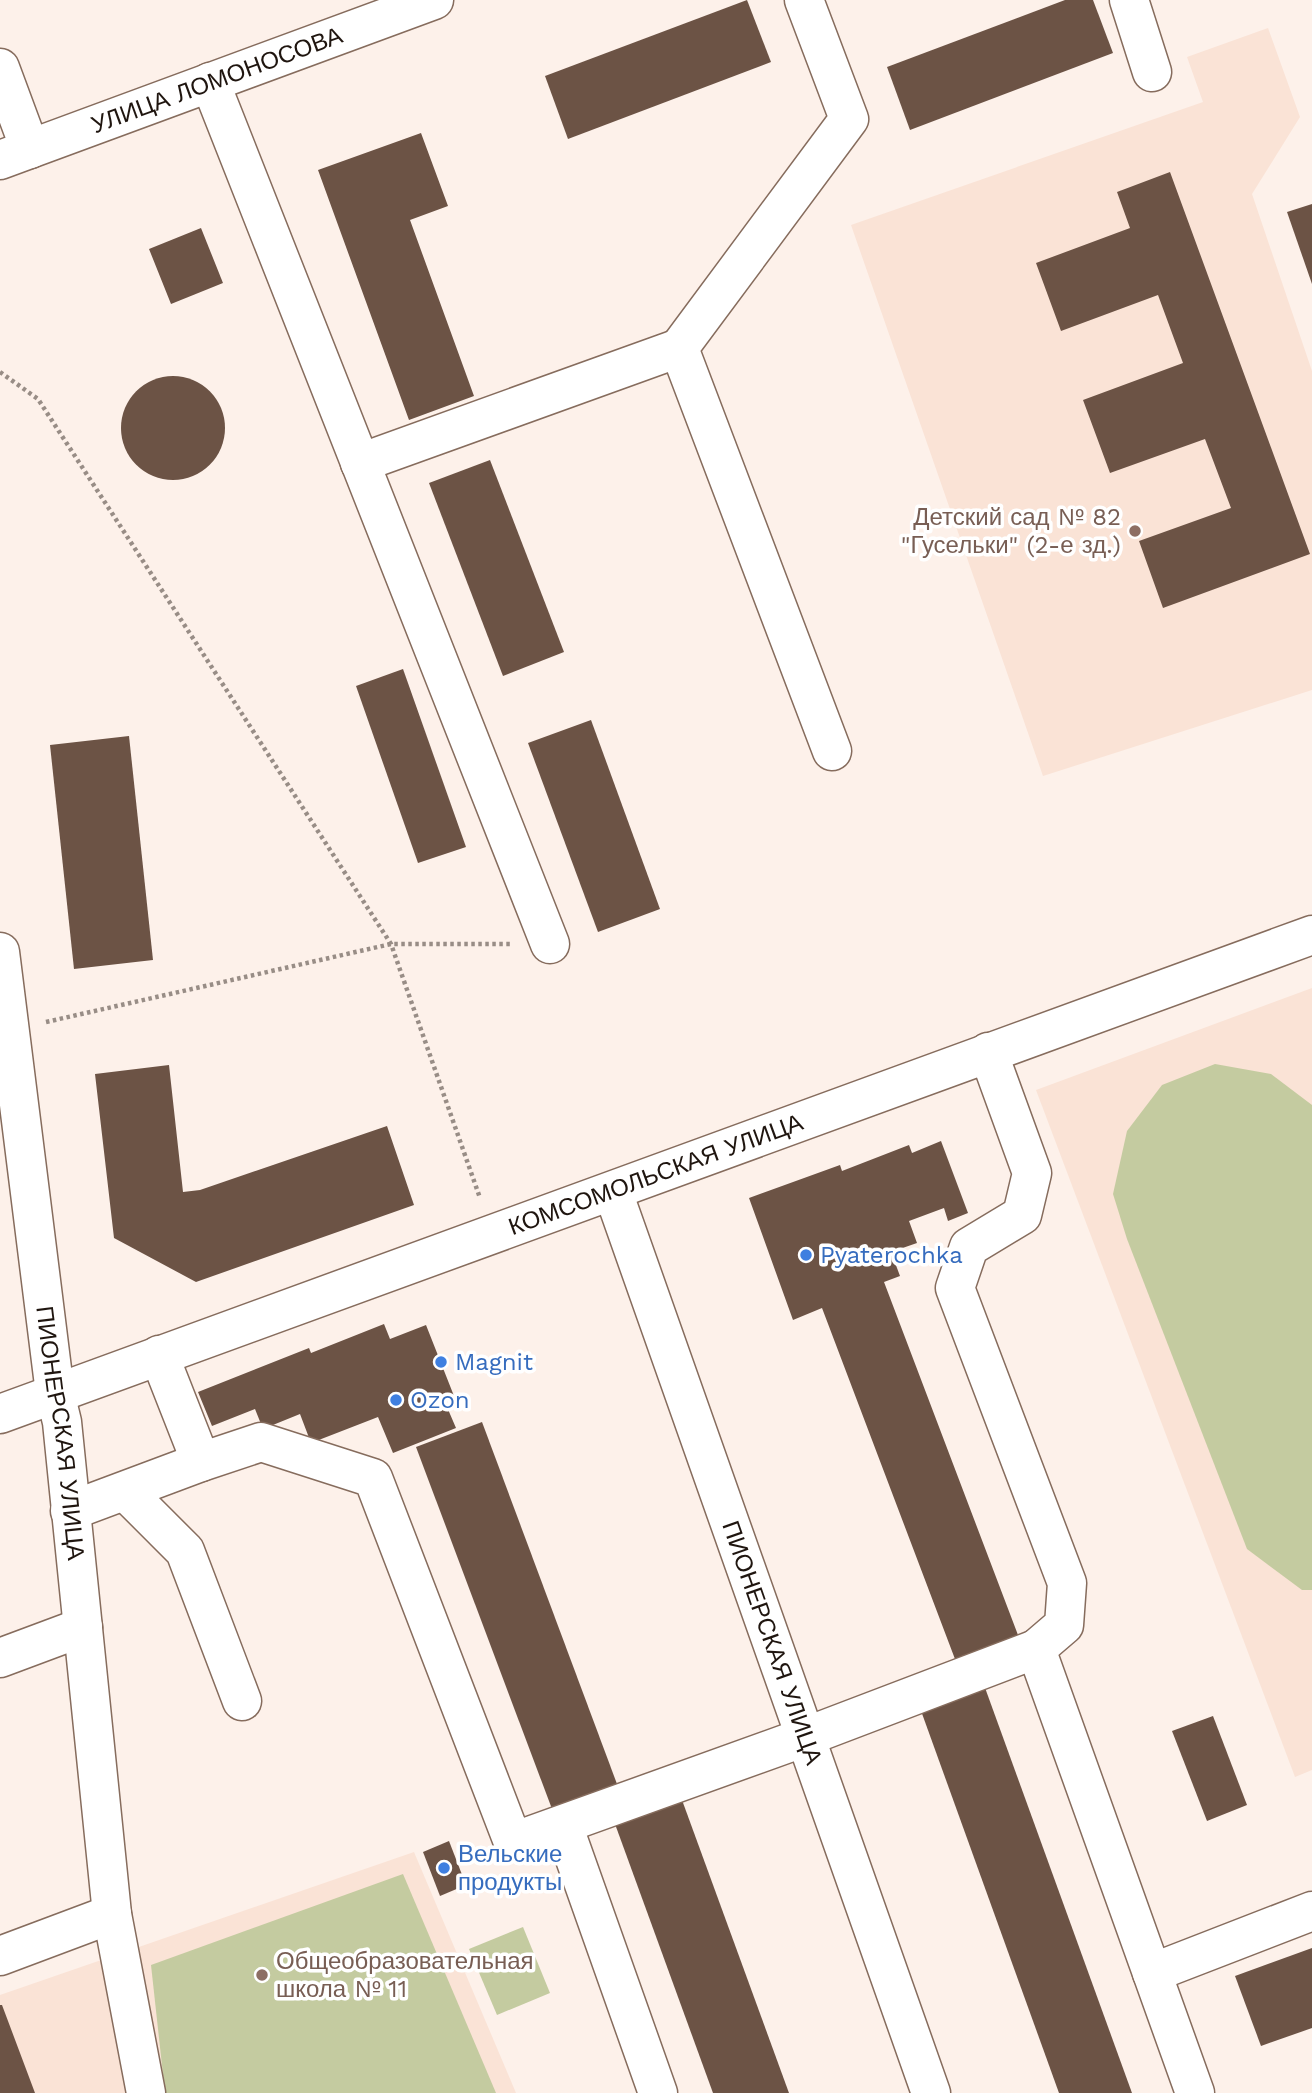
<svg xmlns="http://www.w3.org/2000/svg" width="1312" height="2093" font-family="'Work Sans',sans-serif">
	<rect width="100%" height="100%" fill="#fdf1ea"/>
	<!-- built -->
	<g fill="#fae3d6">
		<polygon points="1268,28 1300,117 1252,194 1312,371 1312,690 1043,776 851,225 1203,102 1187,57"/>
		<polygon points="1312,988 1312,1770 1295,1777 1036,1090"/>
		<polygon points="414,1852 516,2093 0,2093 0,1995"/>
	</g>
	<!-- green -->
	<g fill="#c4cba0">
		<polygon points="1215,1064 1271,1074 1312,1105 1312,1590 1302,1590 1247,1549 1127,1239 1113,1194 1127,1131 1162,1085"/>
		<polygon points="403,1874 496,2093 165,2093 151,1965"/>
		<polygon points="523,1927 550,1993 497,2015 469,1949"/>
	</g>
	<!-- building -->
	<g fill="#6c5345">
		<polygon points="747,0 771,62 568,139 545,76"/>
		<polygon points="1065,0 1093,0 1113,53 910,130 887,67"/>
		<polygon points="421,133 448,206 410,220 474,396 409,420 318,170"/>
		<polygon points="1170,172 1310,554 1163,608 1139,541 1231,508 1205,439 1110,473 1083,400 1183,363 1158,295 1061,331 1036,263 1130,228 1117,192"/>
		<polygon points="1312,204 1312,284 1287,212"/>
		<polygon points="201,228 223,283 171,304 149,249"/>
		<circle cx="173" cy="428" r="52"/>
		<polygon points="490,460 564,652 503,676 429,483"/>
		<polygon points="403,669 466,847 418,863 356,686"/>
		<polygon points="591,720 660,909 598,932 528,743"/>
		<polygon points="129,736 153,960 74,969 50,745"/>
		<polygon points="169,1065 183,1192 200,1190 387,1126 414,1205 196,1282 114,1238 95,1074"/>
		<polygon points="941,1141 968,1213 948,1221 944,1208 909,1221 917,1243 891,1252 900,1276 884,1282 1021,1643 958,1667 822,1308 793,1320 749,1198 840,1165 842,1171 909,1145 912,1153"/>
		<polygon points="384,1324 390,1339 426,1325 454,1396 444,1400 456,1428 393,1453 378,1417 311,1443 300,1414 263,1429 255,1409 212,1426 198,1392 309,1348 311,1353"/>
		<polygon points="482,1422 617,1784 552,1809 416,1447"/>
		<polygon points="984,1685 1132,2093 1059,2093 920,1708"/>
		<polygon points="1213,1716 1247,1805 1207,1821 1172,1731"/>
		<polygon points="682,1800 789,2093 713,2093 615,1824"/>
		<polygon points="449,1841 466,1885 440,1896 423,1852"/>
		<polygon points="1312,1948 1312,2028 1261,2046 1235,1976"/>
		<polygon points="0,2005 2,2005 35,2093 0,2093"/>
	</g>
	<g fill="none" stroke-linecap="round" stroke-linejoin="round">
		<defs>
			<g id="minor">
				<polyline points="804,0 849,119 679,348 832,751"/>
				<polyline points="1129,0 1152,72"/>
				<polyline points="0,68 30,149"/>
				<polyline points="210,82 550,944"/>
				<path id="s1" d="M0,160L434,0"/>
				<polyline points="360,463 679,348"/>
				<path id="s2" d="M0,952L55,1393L62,1422L112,1914L146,2093"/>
				<polyline points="988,1052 1032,1173 1022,1215 969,1247 955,1288 1067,1583 1064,1625 1036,1649"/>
				<path id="s3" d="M613,1192L931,2093"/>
				<polyline points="159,1355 201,1462 261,1442 373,1478 513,1842 805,1737 1036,1649 1195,2093"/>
				<path id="s4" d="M0,1414L1312,935"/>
				<polyline points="126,1492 185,1551 242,1701"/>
				<polyline points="70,1511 201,1462"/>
				<polyline points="0,1658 83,1627"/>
				<polyline points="563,1825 658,2093"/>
				<polyline points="0,1956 112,1914"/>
				<polyline points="1152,1973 1312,1911"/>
			</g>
		</defs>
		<!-- minor casing -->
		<use href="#minor" stroke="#866c5d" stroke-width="41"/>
		<!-- path -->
		<g stroke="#988d86" stroke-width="4.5" stroke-dasharray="3.5 3.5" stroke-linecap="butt">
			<polyline points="0,372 38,399 391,944 480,1198"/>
			<polyline points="46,1022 391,944 511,944"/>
		</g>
		<!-- minor -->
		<use href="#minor" stroke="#fff" stroke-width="38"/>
	</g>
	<!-- markers -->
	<g fill="#8d6e63" stroke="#fff" stroke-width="2.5">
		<circle cx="1135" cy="531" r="7"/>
		<circle cx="262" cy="1975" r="7"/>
	</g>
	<g fill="#3f7fe0" stroke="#fff" stroke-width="2.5">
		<circle cx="806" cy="1255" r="7"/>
		<circle cx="441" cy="1362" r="7"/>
		<circle cx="396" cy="1400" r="7"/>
		<circle cx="444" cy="1868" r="7"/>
	</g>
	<g text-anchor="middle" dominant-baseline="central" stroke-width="7" stroke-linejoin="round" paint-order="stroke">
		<!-- street labels -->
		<g font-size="24" fill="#1f150f" stroke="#fff">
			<text stroke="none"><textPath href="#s1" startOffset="231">УЛИЦА ЛОМОНОСОВА</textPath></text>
			<text stroke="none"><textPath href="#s4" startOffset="698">КОМСОМОЛЬСКАЯ УЛИЦА</textPath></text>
			<text stroke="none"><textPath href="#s2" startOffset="485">ПИОНЕРСКАЯ УЛИЦА</textPath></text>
			<text stroke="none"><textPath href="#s3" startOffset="478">ПИОНЕРСКАЯ УЛИЦА</textPath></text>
		</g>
		<!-- education labels -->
		<g font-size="24" fill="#785e54" stroke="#fff" text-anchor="end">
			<text x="1121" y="517">Детский сад № 82<tspan x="1121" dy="28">"Гусельки" (2-е зд.)</tspan></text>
			<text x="276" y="1961" text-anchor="start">Общеобразовательная<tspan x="276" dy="28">школа № 11</tspan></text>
		</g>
		<!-- shop labels -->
		<g font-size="24" fill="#366cbe" stroke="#fff" text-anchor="start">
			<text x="820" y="1255">Pyaterochka</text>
			<text x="455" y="1362">Magnit</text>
			<text x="410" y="1400">Ozon</text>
			<text x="458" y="1854">Вельские<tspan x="458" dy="28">продукты</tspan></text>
		</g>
	</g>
</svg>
